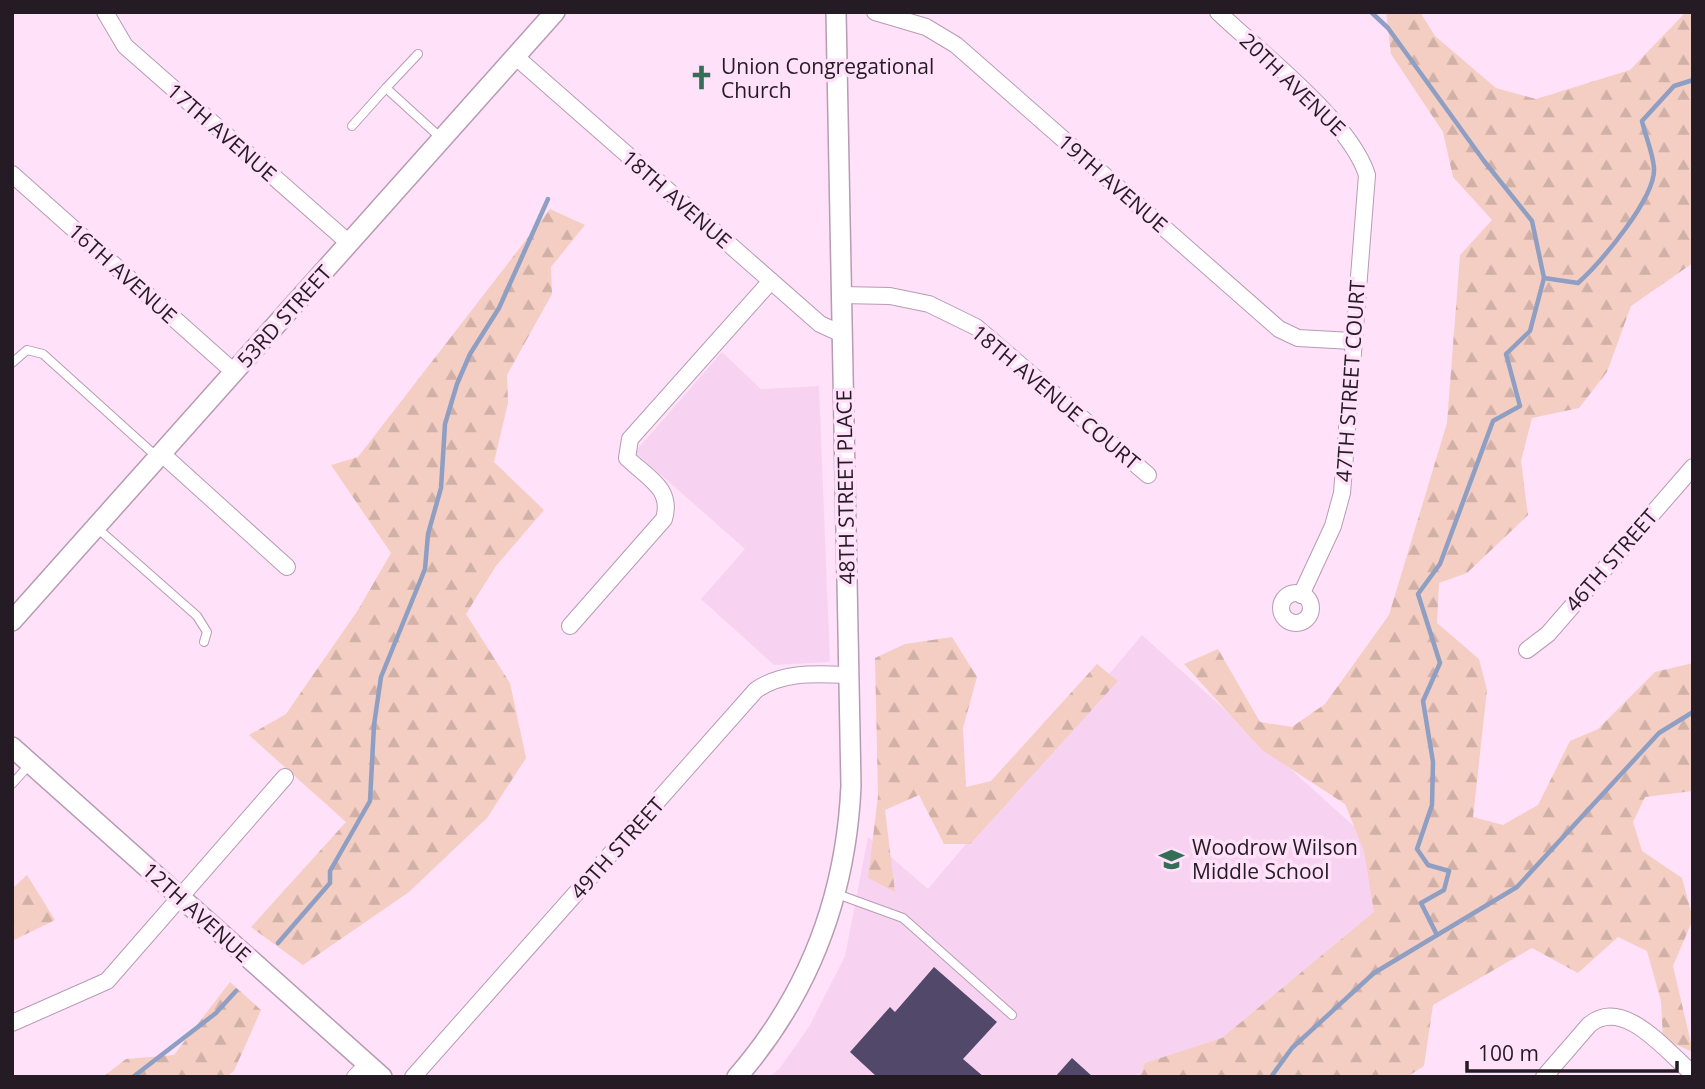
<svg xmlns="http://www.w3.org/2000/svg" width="1705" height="1089" font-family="'Open Sans',sans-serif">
	<defs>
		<pattern id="forest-firs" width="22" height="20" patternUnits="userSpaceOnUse" patternTransform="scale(1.75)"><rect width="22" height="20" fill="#f4cec2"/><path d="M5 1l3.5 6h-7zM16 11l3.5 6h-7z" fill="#d1b0a7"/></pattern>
	</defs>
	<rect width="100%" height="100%" fill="#ffe1fa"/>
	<!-- built -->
	<g fill="#f7d3f1">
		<polygon points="722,352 761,389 819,386 830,662 774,665 701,599 745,549 635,452"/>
		<polygon points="1142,635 1449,912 1306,1077 769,1077 780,1068 810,1025 845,956 868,837 928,889"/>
	</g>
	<!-- forest -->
	<g fill="url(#forest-firs)">
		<polygon points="1386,12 1420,12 1435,36 1496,88 1536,99 1630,70 1686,12 1693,12 1693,263 1631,306 1607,372 1579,408 1532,418 1521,461 1528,515 1467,573 1439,583 1437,623 1479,659 1487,690 1473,817 1503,825 1538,805 1570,741 1598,729 1655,672 1693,663 1693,791 1645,797 1633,822 1642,851 1682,878 1693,919 1673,966 1693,1052 1663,1039 1661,1001 1647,951 1618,937 1578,973 1532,948 1433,1005 1424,1066 1407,1077 1140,1077 1145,1063 1222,1038 1374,912 1364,851 1345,804 1262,750 1184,664 1218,649 1260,722 1292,727 1325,704 1389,615 1447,423 1460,255 1492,220 1453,177 1443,132 1391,54"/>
		<polygon points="550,209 585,225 551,267 552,294 507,375 508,403 494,462 544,510 496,566 466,614 510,683 526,758 487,818 409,892 303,965 251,927 346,822 249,735 286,714 358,610 391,553 331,465 358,457"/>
		<polygon points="952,637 977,677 963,728 966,787 991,781 1097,664 1118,681 970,844 944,844 919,795 885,810 895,892 868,878 878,796 875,658 905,644"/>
		<polygon points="27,875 55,920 12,941 12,889"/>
		<polygon points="230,982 261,1010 234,1071 226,1077 103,1077 126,1059 174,1055"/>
	</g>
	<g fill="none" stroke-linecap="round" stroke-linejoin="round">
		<!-- stream -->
		<g stroke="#8e9fc3" stroke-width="4.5">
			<polyline points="1371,12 1388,28 1484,161 1532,221 1544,278 1530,331 1506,354 1520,406 1493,421 1440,564 1418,594 1440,663 1423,701 1433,762 1432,805 1417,849 1428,865 1449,871 1444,890 1421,903 1437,935"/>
			<path d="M1544,278L1578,283C1600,263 1656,198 1654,168C1653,153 1645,135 1642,121L1674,86L1693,80"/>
			<polyline points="278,943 330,883 330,871 370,801 374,725 381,677 425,569 428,534 441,488 445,424 457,384 470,354 499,308 548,199"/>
			<polyline points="133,1077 216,1013 236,991"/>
			<polyline points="1271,1077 1292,1048 1374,973 1517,887 1659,733 1693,712"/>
		</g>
	</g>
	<!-- building -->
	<g fill="#52486a">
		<polygon points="934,967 997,1022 963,1059 984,1077 877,1077 850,1052 890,1007 895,1012"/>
		<polygon points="1072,1058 1093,1077 1055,1077"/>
	</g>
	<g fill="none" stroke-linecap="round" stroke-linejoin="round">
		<defs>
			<g id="service">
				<polyline points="418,54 386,88 442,139"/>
				<polyline points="352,126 386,88"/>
				<polyline points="12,363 27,350 43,354 157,457"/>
				<polyline points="96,527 197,616 207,632 204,642"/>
				<polyline points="12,784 31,763"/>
				<polyline points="837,894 903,918 1012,1015"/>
			</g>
			<g id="minor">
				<polyline points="105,12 125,46 349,243"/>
				<polyline points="875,12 926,27 956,45 1279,329 1298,338 1352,341"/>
				<path d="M1218,12C1261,53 1350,121 1367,175L1342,493L1333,526L1301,595"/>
				<polyline points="516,57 820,324 842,334"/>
				<polyline points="12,174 234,372"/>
				<polyline points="841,295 890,296 929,304 976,327 1148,475"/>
				<polyline points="162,454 287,567"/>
				<circle cx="1296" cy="608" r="15"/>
				<path d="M570,626L664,519C673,489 648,478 627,458L630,439L771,281"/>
				<polyline points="1527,650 1548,634 1693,467"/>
				<polyline points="12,1023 107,981 285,777"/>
				<polyline points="355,1077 368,1064"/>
				<path d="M413,1077L756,690C784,671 817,674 849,675"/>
				<path d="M1544,1077L1589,1025C1623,995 1668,1053 1693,1074"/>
			</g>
			<g id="tertiary">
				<polyline points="12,621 555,12"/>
				<polyline points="12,747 382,1077"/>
				<path d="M737,1077C810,993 846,896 851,786L836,12"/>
			</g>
		</defs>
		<!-- service casing -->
		<use href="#service" stroke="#b79bb2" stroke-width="10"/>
		<!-- minor casing -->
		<use href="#minor" stroke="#b79bb2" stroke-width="18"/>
		<!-- tertiary casing -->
		<use href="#tertiary" stroke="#b79bb2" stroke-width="22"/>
		<!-- service -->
		<use href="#service" stroke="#fff" stroke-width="8"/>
		<!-- minor -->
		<use href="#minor" stroke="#fff" stroke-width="16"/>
		<!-- tertiary -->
		<use href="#tertiary" stroke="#fff" stroke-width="19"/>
	</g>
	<!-- icons -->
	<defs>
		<symbol id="church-bare" viewBox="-9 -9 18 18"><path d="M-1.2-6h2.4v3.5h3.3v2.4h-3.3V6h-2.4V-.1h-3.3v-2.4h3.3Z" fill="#356e57" stroke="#ffe1fa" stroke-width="2.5" paint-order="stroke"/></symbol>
		<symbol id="school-bare" viewBox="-9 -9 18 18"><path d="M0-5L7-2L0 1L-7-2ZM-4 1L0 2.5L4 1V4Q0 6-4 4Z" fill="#356e57" stroke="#ffe1fa" stroke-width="2.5" paint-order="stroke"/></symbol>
	</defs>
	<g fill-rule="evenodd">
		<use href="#church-bare" x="684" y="60" width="35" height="35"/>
		<use href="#school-bare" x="1154" y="842" width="35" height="35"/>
	</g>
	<g text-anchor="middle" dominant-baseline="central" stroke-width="7" stroke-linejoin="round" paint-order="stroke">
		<!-- poi labels -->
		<g font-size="21" fill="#251b24" stroke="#ffe1fa" text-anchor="start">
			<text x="721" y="66">Union Congregational<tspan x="721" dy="24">Church</tspan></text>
			<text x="1192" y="847">Woodrow Wilson<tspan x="1192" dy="24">Middle School</tspan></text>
		</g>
		<!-- street labels -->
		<g font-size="21" fill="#251b24" stroke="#ffe1fa">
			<text transform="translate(1293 84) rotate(44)">20TH AVENUE</text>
			<text transform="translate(222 132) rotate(41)">17TH AVENUE</text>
			<text transform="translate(1113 183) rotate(41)">19TH AVENUE</text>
			<text transform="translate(677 199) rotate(41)">18TH AVENUE</text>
			<text transform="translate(123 273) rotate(42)">16TH AVENUE</text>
			<text transform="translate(284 316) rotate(-48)">53RD STREET</text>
			<text transform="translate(1350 381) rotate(-86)">47TH STREET COURT</text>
			<text transform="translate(1056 397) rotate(40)">18TH AVENUE COURT</text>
			<text transform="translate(845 487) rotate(-91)">48TH STREET PLACE</text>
			<text transform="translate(1611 560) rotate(-49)">46TH STREET</text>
			<text transform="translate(617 848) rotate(-48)">49TH STREET</text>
			<text transform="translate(197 912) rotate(42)">12TH AVENUE</text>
		</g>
	</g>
	<!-- border -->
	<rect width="1705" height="1089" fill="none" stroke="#251b24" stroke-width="28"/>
	<!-- scale -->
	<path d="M1467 1061v10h210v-10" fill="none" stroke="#251b24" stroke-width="3.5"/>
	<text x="1478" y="1061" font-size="21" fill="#251b24" stroke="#ffe1fa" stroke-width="5" paint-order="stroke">100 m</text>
</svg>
